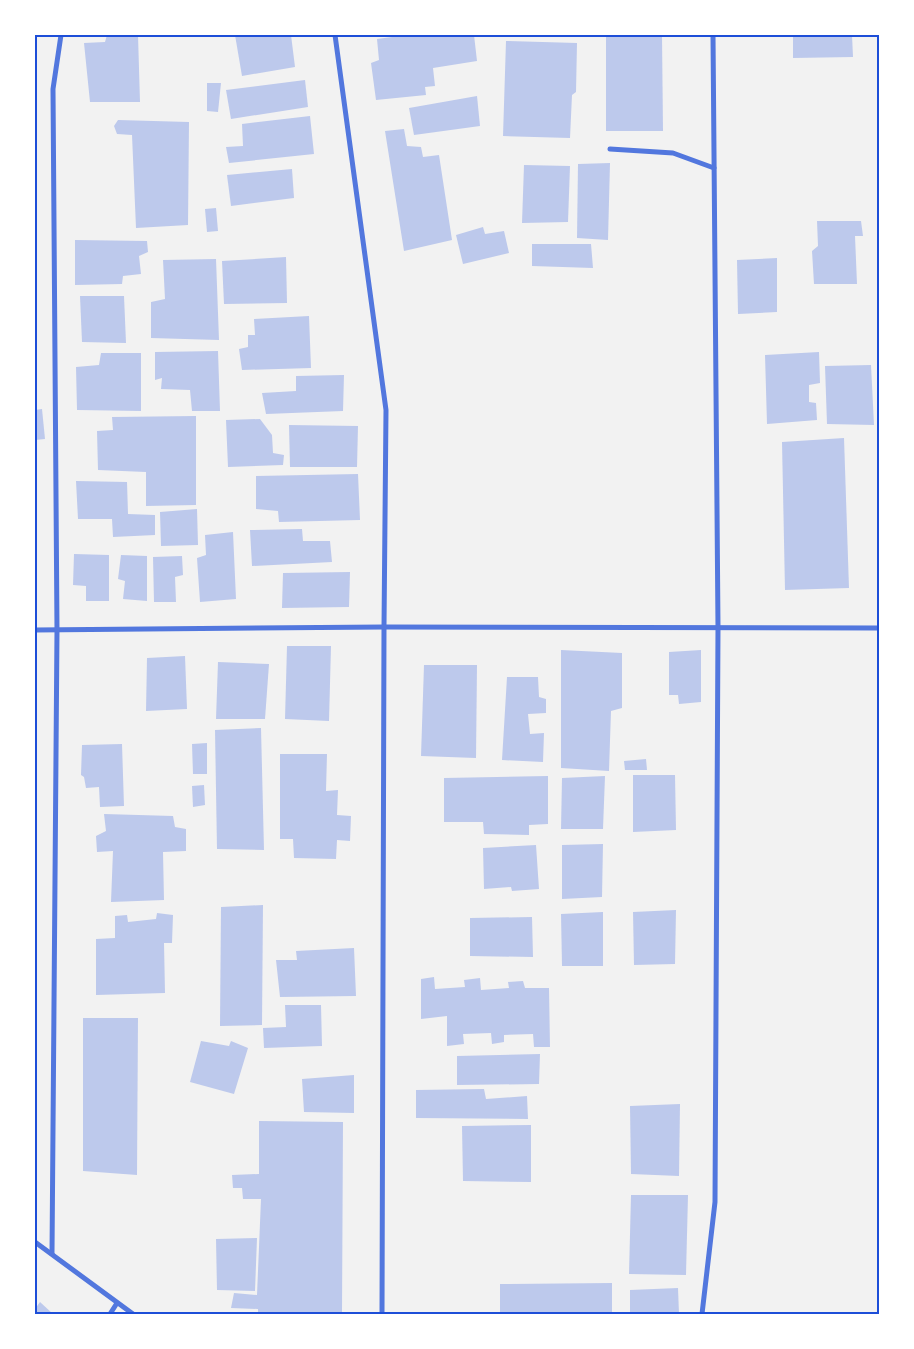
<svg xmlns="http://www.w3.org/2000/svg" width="914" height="1349" font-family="Arial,sans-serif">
	<rect width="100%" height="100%" fill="#f2f2f2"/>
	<!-- building -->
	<g fill="#bdc9ec">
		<polygon points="107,35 138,35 140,102 90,102 84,43 105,42"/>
		<polygon points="235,35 291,35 295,67 242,76"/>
		<polygon points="407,35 474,35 477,61 433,68 435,86 425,87 426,95 376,100 371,63 379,60 377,39"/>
		<polygon points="606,35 662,35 663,131 606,131"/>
		<polygon points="793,35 852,35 853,57 793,58"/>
		<polygon points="506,41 577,43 576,92 572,95 570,138 503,136"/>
		<polygon points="305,80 308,107 231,119 226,90"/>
		<polygon points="207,83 221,83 218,112 207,111"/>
		<polygon points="477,96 480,126 414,135 409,108"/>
		<polygon points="310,116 314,154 229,163 226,147 243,146 242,124"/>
		<polygon points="118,120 189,122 188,225 136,228 132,135 117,134 114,126"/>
		<polygon points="404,129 407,146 421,147 423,157 439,155 452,240 404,251 385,131"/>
		<polygon points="610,163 608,240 577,238 578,164"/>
		<polygon points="524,165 570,166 568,222 522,223"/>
		<polygon points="292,169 294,198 231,206 227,175"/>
		<polygon points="216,208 218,231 207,232 205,209"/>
		<polygon points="817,221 861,221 863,236 855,236 857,284 814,284 812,251 818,246"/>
		<polygon points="483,227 485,234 504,231 509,253 463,264 456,235"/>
		<polygon points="75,240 147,241 148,252 139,256 141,274 123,276 122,284 75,285"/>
		<polygon points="532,244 591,244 593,268 532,266"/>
		<polygon points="286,257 287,303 224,304 222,261"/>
		<polygon points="777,258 777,312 738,314 737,260"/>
		<polygon points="216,259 219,340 151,338 151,302 165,299 163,260"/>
		<polygon points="80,296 124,296 126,343 82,342"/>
		<polygon points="309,316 311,368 242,370 239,349 248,347 248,335 255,335 254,319"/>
		<polygon points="218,351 220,411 192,411 190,390 161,389 162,378 155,380 155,352"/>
		<polygon points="819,352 820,383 809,385 809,402 816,403 817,420 767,424 765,355"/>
		<polygon points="101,353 141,353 141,411 77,410 76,367 99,365"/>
		<polygon points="871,365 874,425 827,424 825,366"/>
		<polygon points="344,375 343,411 266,414 262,393 296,391 296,376"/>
		<polygon points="42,409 45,439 35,440 35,410"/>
		<polygon points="196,416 196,505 146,506 146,472 98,470 97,431 113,430 112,417"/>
		<polygon points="260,419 272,435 273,453 284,455 283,465 228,467 226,420"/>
		<polygon points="289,425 358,426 357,467 290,467"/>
		<polygon points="844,438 849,588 785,590 782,442"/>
		<polygon points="358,474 360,520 279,522 278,511 256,509 256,476"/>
		<polygon points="76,481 127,482 128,514 155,515 155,535 113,537 112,519 78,519"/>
		<polygon points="197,509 198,545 161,546 160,512"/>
		<polygon points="302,529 303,541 330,541 332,562 252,566 250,530"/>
		<polygon points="233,532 236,599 200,602 197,558 206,555 205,535"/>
		<polygon points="74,554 109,555 109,601 86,601 86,586 73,585"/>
		<polygon points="121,555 147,556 147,601 123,599 125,581 118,579"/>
		<polygon points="182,556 183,575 175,577 176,602 154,602 153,557"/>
		<polygon points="350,572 349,607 282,608 283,573"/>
		<polygon points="287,646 331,646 329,721 285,719"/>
		<polygon points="561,650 622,653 622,708 611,711 609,771 561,768"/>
		<polygon points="701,650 701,702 679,704 678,695 669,695 669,652"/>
		<polygon points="185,656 187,709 146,711 147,658"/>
		<polygon points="218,662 269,664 265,719 216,719"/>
		<polygon points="424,665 477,665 476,758 421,756"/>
		<polygon points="507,677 538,677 539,697 546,699 546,713 528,714 530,734 544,733 543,762 502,760"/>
		<polygon points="261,728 264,850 217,849 215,730"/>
		<polygon points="207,743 207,774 193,774 192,744"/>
		<polygon points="122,744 124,806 100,807 99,787 86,788 84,777 81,775 82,745"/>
		<polygon points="280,754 327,754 326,791 338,790 337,815 351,816 350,841 337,840 336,859 294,858 293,839 280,839"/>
		<polygon points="646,759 647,770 625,770 624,761"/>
		<polygon points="633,775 675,775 676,830 633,832"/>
		<polygon points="548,776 548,824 529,825 529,835 484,834 483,822 444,822 444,778"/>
		<polygon points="605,776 603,829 561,829 562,778"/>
		<polygon points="204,785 205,805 193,807 192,786"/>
		<polygon points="104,814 173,816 175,827 186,829 186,851 163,852 164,900 111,902 113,851 97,852 96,836 106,831"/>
		<polygon points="603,844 602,897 562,899 562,845"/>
		<polygon points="536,845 539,889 512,891 511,887 484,889 483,848"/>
		<polygon points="263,905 262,1025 220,1026 221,907"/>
		<polygon points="676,910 675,964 634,965 633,912"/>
		<polygon points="603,912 603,966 562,966 561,914"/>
		<polygon points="157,913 173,915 172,943 164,943 165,993 96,995 96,939 115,938 115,916 127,915 128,922 156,919"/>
		<polygon points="532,917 533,957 470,956 470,918"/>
		<polygon points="354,948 356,996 280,997 276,960 297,960 296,951"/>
		<polygon points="434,977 435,989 465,987 464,980 480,978 481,990 509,988 508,982 523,981 525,988 549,988 550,1047 534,1047 533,1034 504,1035 504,1042 492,1044 491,1033 463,1034 464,1044 447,1046 447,1016 421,1019 421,979"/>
		<polygon points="285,1005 321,1005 322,1046 264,1048 263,1028 286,1027"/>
		<polygon points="83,1018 138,1018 137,1175 83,1171"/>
		<polygon points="201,1041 229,1046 231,1041 248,1048 234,1094 190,1082"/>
		<polygon points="540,1054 539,1084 457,1085 457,1056"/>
		<polygon points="354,1075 354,1113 304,1112 302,1079"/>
		<polygon points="484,1089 486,1099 527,1096 528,1119 416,1118 416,1090"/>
		<polygon points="680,1104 679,1176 631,1174 630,1106"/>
		<polygon points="259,1121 343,1122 342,1314 258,1314 258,1309 231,1308 234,1293 257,1295 261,1199 243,1199 242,1188 233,1188 232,1175 259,1174"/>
		<polygon points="531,1125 531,1182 463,1181 462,1126"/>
		<polygon points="631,1195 688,1195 686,1275 629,1274"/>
		<polygon points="257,1238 255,1291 217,1290 216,1239"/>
		<polygon points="612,1283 612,1314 500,1314 500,1284"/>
		<polygon points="678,1288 679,1314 630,1314 630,1290"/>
		<polygon points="40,1302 53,1314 35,1314 35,1309"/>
	</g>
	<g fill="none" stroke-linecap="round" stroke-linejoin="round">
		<!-- minor -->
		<g stroke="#5277de" stroke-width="5">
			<polyline points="335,35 386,410 384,627 382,1314"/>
			<polyline points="610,149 673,153 714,168"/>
			<polyline points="35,630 384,627 879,628"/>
			<polyline points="35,1242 133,1314"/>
			<polyline points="52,1254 57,630 53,89 61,35"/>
			<polyline points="110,1314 117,1303"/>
			<polyline points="702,1314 715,1202 718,627 713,35"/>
		</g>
	</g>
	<!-- border -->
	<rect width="914" height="1349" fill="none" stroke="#ffffff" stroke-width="72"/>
	<rect x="36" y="36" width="842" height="1277" fill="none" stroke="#1d4ed8" stroke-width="2"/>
</svg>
